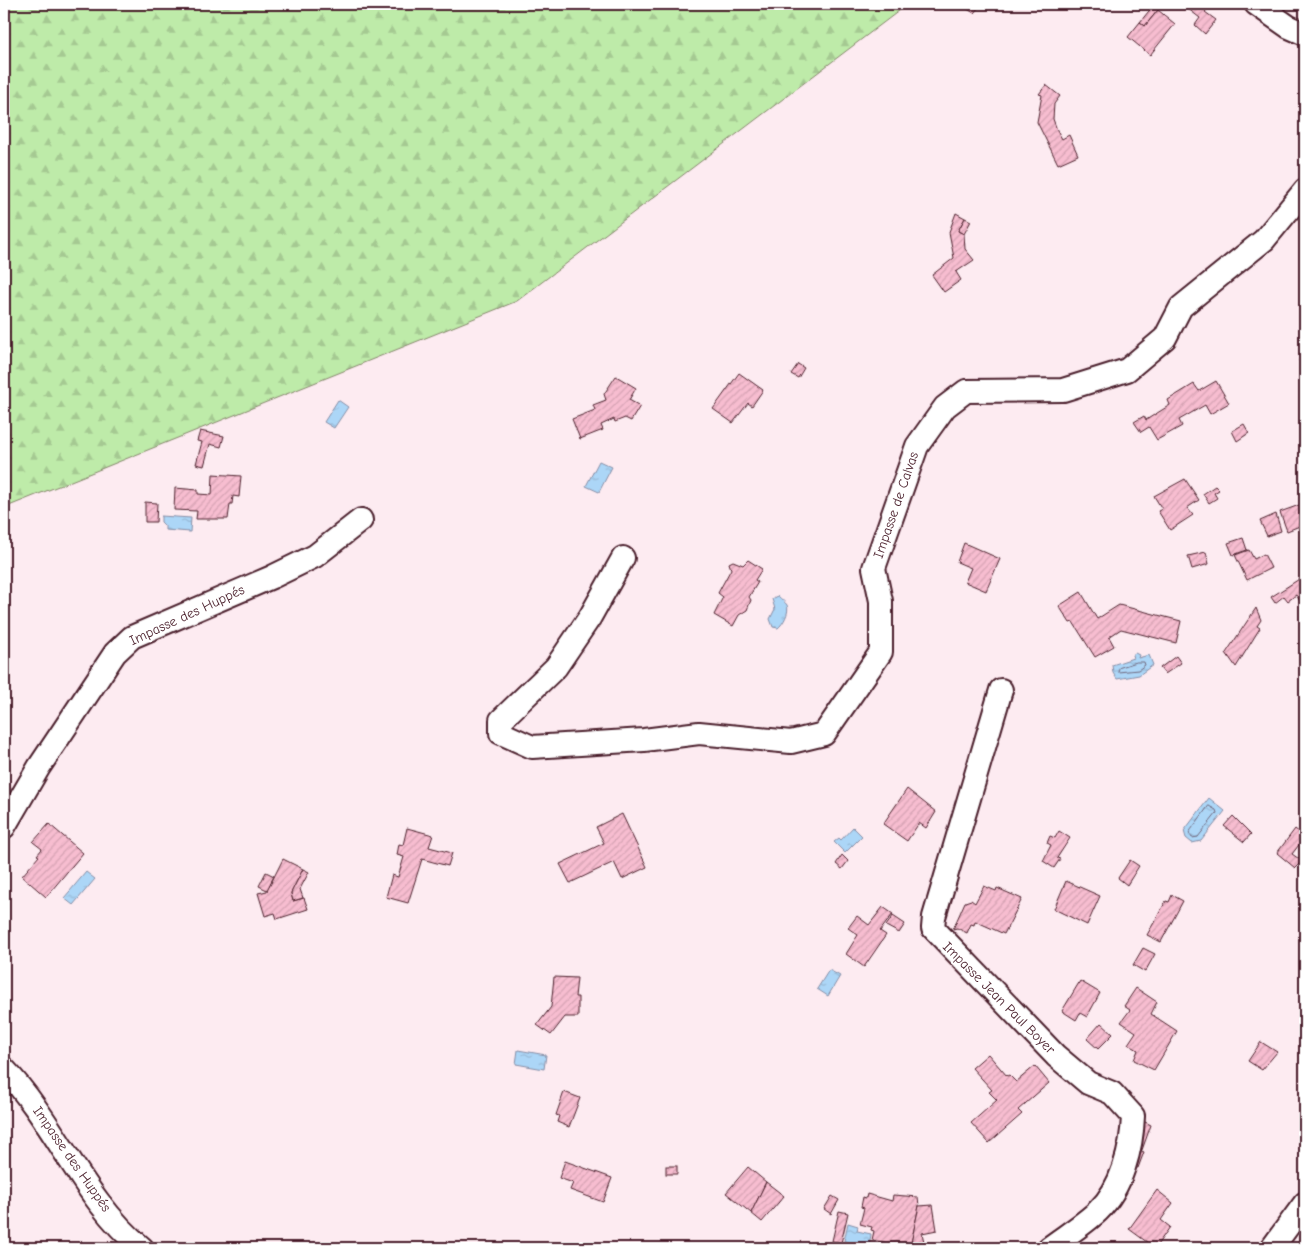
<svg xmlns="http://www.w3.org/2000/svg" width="1309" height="1252" font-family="'Comic Neue',sans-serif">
	<defs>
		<pattern id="forest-firs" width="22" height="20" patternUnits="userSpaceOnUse" patternTransform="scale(1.25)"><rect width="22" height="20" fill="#beeba9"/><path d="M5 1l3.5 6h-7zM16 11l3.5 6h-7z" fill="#a5c992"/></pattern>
		<pattern id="water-ripples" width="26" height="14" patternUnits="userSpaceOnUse" patternTransform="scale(1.25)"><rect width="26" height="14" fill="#acd6f7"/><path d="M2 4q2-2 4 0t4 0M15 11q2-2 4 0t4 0" fill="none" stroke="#96b7d4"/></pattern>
		<pattern id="building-hatch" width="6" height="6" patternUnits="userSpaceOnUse" patternTransform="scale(1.25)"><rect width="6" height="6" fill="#f7bdd0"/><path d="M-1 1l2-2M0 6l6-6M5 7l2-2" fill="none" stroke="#d5a2b3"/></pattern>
	</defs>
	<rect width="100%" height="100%" fill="#fdebf1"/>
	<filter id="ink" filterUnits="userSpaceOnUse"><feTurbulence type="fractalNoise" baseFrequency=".02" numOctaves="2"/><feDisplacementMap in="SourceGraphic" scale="10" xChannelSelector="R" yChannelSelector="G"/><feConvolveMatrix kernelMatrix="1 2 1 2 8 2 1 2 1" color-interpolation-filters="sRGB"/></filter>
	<g filter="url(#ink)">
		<!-- forest -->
		<polygon fill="url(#forest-firs)" stroke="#84856a" points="4,4 908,4 517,301 4,508"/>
		<!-- water -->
		<g fill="url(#water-ripples)" stroke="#858da5">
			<polygon points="338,400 348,407 334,428 324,422"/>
			<polygon points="599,461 612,467 599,492 586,486"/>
			<polygon points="161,516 191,518 190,532 165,530 165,526 161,522"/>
			<path d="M778,596C781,599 785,602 787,605C790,612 783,624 778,628L773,627L770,619L775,609L772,599Z"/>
			<polygon points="1135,653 1139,655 1138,658 1149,655 1153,665 1139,675 1117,679 1113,673 1112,665 1133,658 1132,655"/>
			<polygon points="1209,798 1225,811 1201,841 1192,843 1186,838 1184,831"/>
			<polygon points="853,827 862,836 845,853 834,842 839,838 841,840"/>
			<polygon points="86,872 95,879 73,905 64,898"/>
			<polygon points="829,970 840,976 828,996 817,989"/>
			<polygon points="518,1050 546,1055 544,1069 516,1064"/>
			<polygon points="848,1223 858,1226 857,1231 871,1234 869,1248 844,1241"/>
		</g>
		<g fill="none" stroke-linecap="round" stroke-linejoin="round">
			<!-- shore -->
			<g stroke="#71687d" stroke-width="1">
				<polygon points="1137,662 1144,662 1145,665 1138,670 1118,672 1119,668"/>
				<polygon points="1209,806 1216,810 1217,813 1198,837 1192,838 1189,833 1191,830"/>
			</g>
		</g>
		<!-- building -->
		<g fill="url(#building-hatch)" stroke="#4a1f2b">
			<polygon points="967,4 975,4 979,7 974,13 964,7"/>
			<polygon points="1191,4 1212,4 1205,12 1216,20 1205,34 1195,25 1200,18 1187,8"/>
			<polygon points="1153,6 1158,10 1145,26 1140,22"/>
			<polygon points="1158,10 1175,24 1150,55 1128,37 1140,22 1145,26"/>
			<polygon points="1046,85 1060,96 1054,104 1053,119 1057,130 1062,139 1069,135 1078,155 1058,164 1037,122 1042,95 1039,94"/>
			<polygon points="956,213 965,218 958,231 964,234 965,249 974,260 956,272 961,280 944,292 932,275 954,258 949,232"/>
			<polygon points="965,218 971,221 964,234 958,231"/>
			<polygon points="1305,357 1305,375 1299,360"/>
			<polygon points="798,364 804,368 798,378 791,374"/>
			<polygon points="739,373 763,390 752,406 748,403 733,423 713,409"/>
			<polygon points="616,376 636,388 629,400 640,406 631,421 625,418 615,422 614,419 601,425 603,430 580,439 572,419 595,410 593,405 606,400 604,394"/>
			<polygon points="1216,381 1229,403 1210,414 1205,405 1179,420 1182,426 1157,440 1149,427 1141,432 1134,422 1144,416 1146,420 1170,405 1168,400 1194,384 1199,391"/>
			<polygon points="1244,424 1249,433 1237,441 1232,431"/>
			<polygon points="200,431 224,436 221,447 210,444 204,466 196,464 202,442 197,441"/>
			<polygon points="213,474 241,476 239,497 233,496 232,504 230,504 228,519 196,519 197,511 174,510 175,488 198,490 198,494 212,495"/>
			<polygon points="1185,479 1199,500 1187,508 1193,515 1170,530 1158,511 1162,509 1154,496"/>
			<polygon points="1215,486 1219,490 1214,493 1217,498 1209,503 1203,494"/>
			<polygon points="145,502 157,503 156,522 145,522"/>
			<polygon points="1305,503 1305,524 1287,531 1280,512"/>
			<polygon points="1276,514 1281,531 1267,536 1260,521"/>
			<polygon points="1243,538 1247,550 1233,555 1228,543"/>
			<polygon points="964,543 1000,559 986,591 965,582 971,568 957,562"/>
			<polygon points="1249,550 1254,559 1264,554 1271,568 1247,580 1235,555"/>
			<polygon points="1206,552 1209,564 1192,569 1188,556"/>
			<polygon points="748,560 762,569 755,580 758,582 749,597 751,600 747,610 739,615 733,626 714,615 723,597 718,593 731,569 729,563 733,561 743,565"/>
			<polygon points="1304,576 1305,603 1303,605 1296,595 1288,601 1284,596 1275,603 1271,597"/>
			<polygon points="1081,592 1097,619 1119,605 1181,621 1176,643 1121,629 1109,637 1114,646 1095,657 1073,622 1070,623 1059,606"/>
			<polygon points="1256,608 1261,620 1257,626 1260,628 1236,667 1226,653"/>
			<polygon points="1176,656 1181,663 1165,674 1160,668"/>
			<polygon points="907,789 936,812 926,828 919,823 907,841 883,824"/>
			<polygon points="622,814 647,867 622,879 614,862 570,883 560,864 604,843 596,827"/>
			<polygon points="1233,816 1251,834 1244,842 1224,826"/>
			<polygon points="49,824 83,853 46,897 22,876 39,856 37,855 42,849 33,842"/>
			<polygon points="407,828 433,835 429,847 452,853 448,866 422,859 408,903 386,897 392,875 398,877 404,857 397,855 399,844 403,845"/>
			<polygon points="1295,829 1305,837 1292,854 1302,861 1295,868 1277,853"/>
			<polygon points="1059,831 1070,838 1057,858 1060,859 1054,868 1043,861 1051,845 1047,843 1050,836 1055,838"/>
			<polygon points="842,855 848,861 842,869 836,864"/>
			<polygon points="283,859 303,869 291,893 293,901 304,898 308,909 277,919 275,913 265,916 258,893 267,891"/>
			<polygon points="1130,860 1139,866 1127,885 1118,878"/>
			<polygon points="303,869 309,872 300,889 303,898 293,901 291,893"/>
			<polygon points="266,872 274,876 267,890 259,886"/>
			<polygon points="1066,881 1100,896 1087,925 1054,909"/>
			<polygon points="984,886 996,891 997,888 1022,899 1004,934 975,921 974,925 971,924 967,933 957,928 953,929 965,902 971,900 975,903"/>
			<polygon points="1172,895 1183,901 1161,942 1147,935 1166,901 1169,902"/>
			<polygon points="883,907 893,914 880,931 886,935 864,967 846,954 858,935 848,928 857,916 869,925"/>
			<polygon points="893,916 905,924 899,933 886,926"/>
			<polygon points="1143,948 1155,954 1145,972 1133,965"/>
			<polygon points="554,977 577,978 575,997 578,997 578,1017 565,1017 551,1035 537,1025 551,1007"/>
			<polygon points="1080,981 1100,993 1087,1017 1080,1013 1076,1020 1062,1011"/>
			<polygon points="1136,988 1157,1002 1151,1014 1177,1031 1154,1070 1134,1060 1138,1050 1128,1044 1136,1032 1121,1022 1130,1010 1124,1006"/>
			<polygon points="1101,1023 1113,1034 1098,1049 1087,1039"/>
			<polygon points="1261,1042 1277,1052 1262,1070 1248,1061"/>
			<polygon points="988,1054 1007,1076 1009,1075 1016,1082 1035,1066 1049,1083 1018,1110 1022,1114 989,1143 971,1123 997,1100 989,1092 992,1090 972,1068"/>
			<polygon points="564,1092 580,1098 569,1127 557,1122 559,1116 556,1115"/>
			<polygon points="1143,1121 1151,1125 1142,1150 1134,1147"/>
			<polygon points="1134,1147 1144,1152 1138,1168 1129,1165"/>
			<polygon points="565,1161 612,1178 603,1202 570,1190 573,1183 559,1178"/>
			<rect x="666" y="1166" width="11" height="8"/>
			<polygon points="748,1167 766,1182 751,1213 726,1193"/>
			<polygon points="766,1182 784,1196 762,1222 751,1213"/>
			<polygon points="1157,1190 1173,1203 1161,1220 1170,1227 1155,1248 1129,1229"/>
			<polygon points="867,1194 892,1201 893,1195 918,1197 919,1206 911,1243 899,1245 872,1240 874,1231 871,1230 872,1227 860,1224 864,1208 861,1207 863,1197 866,1198"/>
			<polygon points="832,1196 839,1200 831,1214 824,1209"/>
			<polygon points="933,1205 937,1230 922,1233 924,1242 911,1243 919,1206"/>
			<polygon points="839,1211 848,1213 841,1243 832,1241"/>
		</g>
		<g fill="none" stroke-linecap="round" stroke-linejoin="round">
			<defs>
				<g id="minor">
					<polyline points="1256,4 1289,27 1305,34"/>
					<polyline points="623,558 590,617 556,667 501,720 501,733 532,747 644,740 699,733 791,742 824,734 881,652 881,601 874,568 917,446 945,407 966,391 1063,390 1127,370 1165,338 1181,307 1264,240 1305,190"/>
					<path d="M1001,690L934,917L933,928L1056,1056L1088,1083L1112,1093L1133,1116C1132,1148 1122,1188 1098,1211C1083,1225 1065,1236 1049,1248"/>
					<polyline points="4,827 39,767 115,653 132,637 272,577 315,556 361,520"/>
					<path d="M4,1069C56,1123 83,1200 142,1248"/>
					<polyline points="1272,1248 1305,1203"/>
				</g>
			</defs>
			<!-- minor casing -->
			<use href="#minor" stroke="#4a1f2b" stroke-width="26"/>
			<!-- minor -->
			<use href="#minor" stroke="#fff" stroke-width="22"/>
		</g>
	</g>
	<g text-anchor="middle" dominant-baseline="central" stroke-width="4" stroke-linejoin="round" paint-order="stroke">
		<!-- street labels -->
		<g font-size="14" fill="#4a1f2b" stroke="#fff">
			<text transform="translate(896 505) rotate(-71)">Impasse de Calvas</text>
			<text transform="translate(187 615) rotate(-25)">Impasse des Huppés</text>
			<text transform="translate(999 998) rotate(45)">Impasse Jean Paul Boyer</text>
			<text transform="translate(72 1159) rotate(55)">Impasse des Huppés</text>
		</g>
	</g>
	<!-- margin -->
	<rect width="1309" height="1252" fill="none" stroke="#fff" stroke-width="20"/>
	<rect x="10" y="10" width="1289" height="1232" fill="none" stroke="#4a1f2b" stroke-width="2" filter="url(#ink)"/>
</svg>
